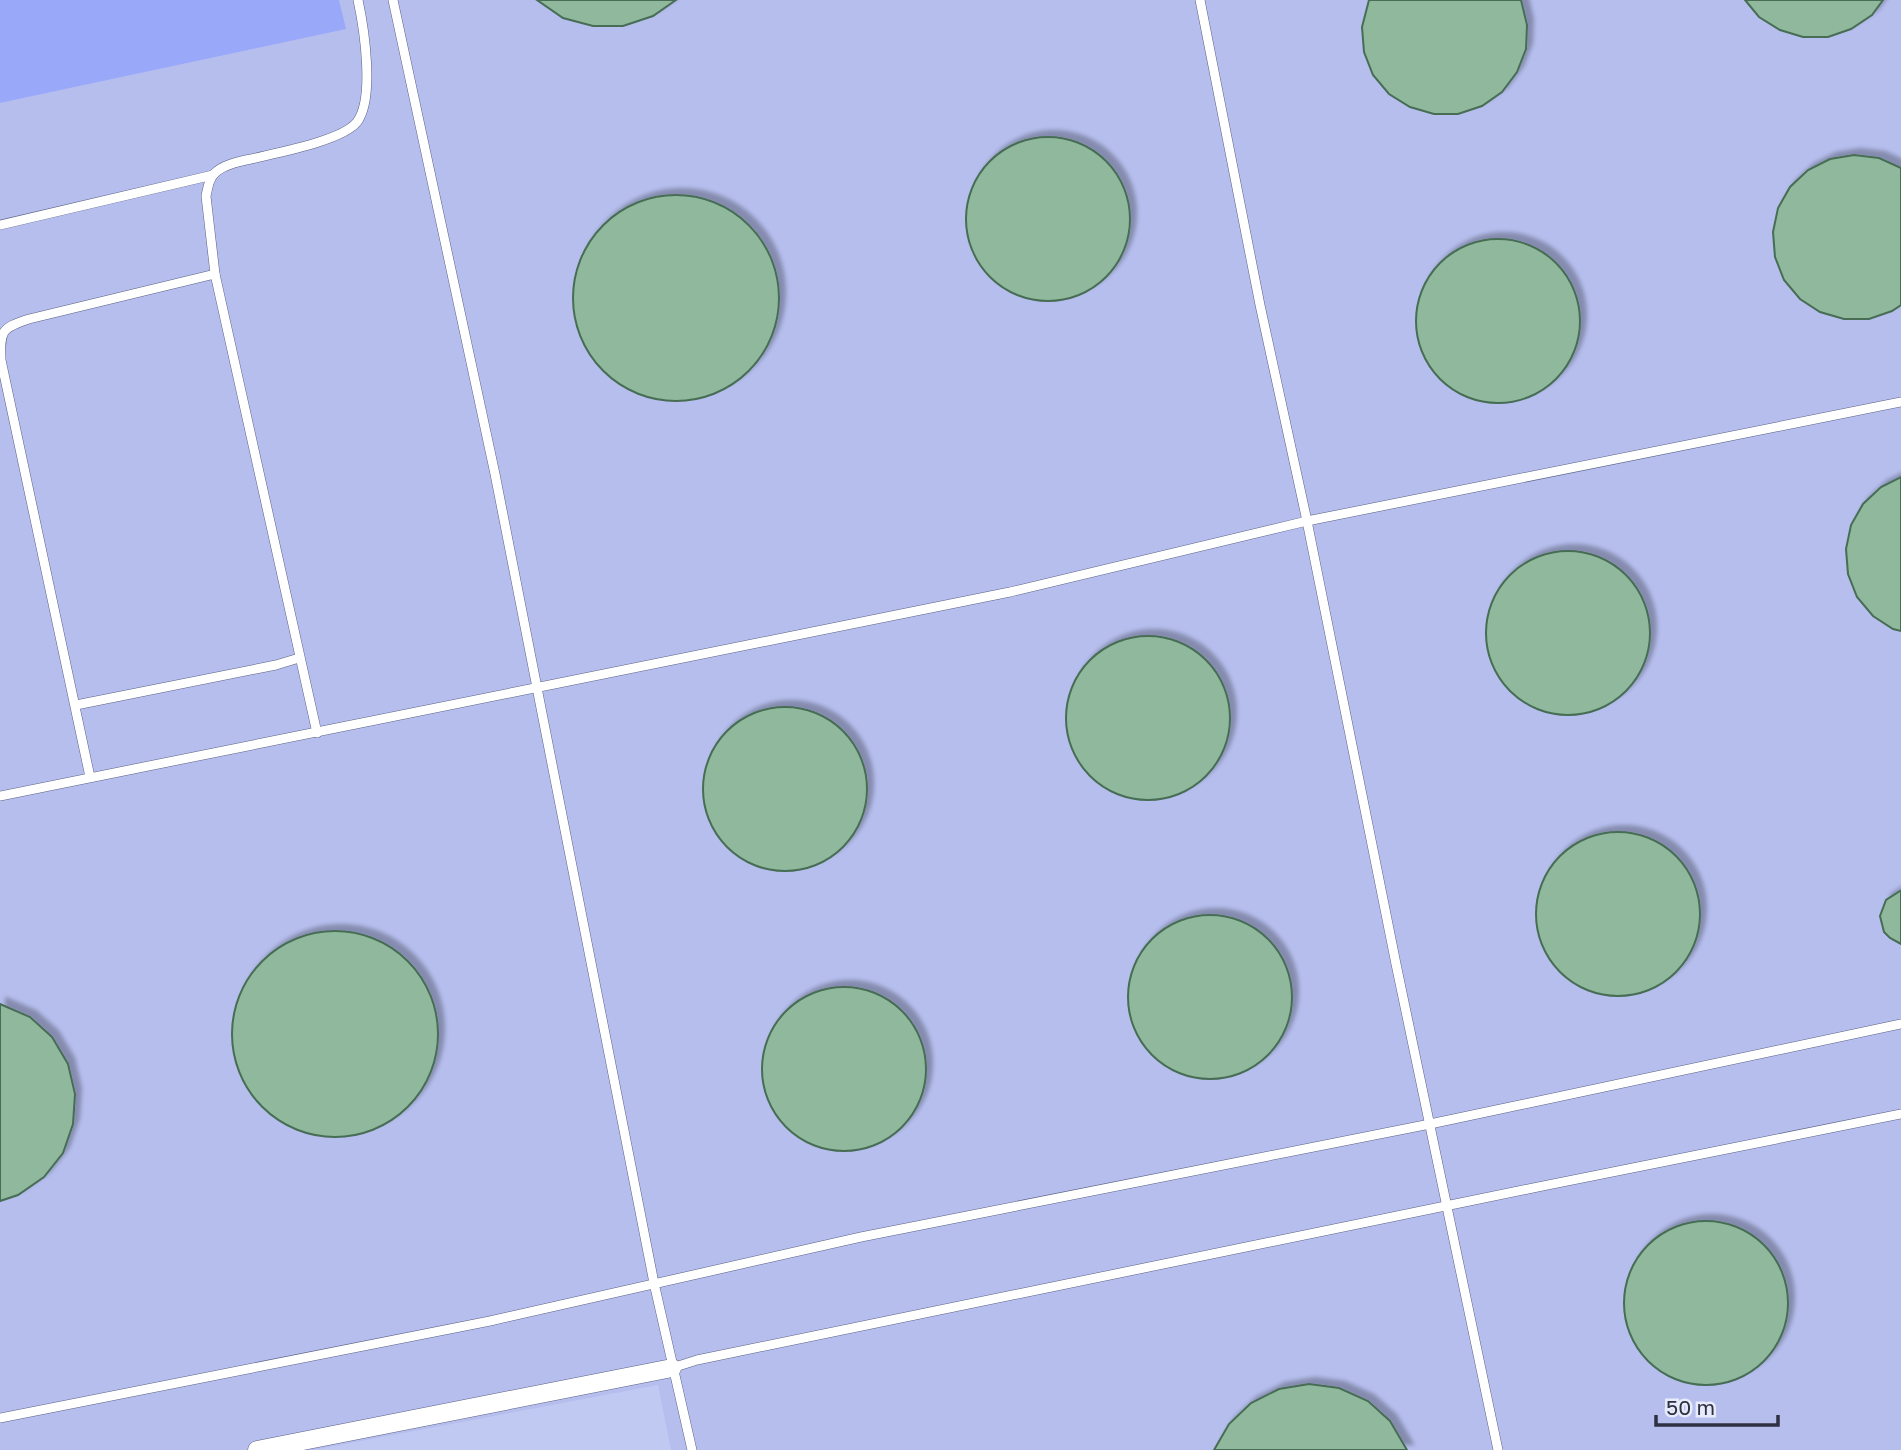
<svg xmlns="http://www.w3.org/2000/svg" width="1901" height="1450" font-family="'Golos Text',sans-serif">
	<defs>
		<filter id="shadow"><feDropShadow dx="6" dy="-6" stdDeviation="2" flood-color="#0004"/></filter>
	</defs>
	<rect width="100%" height="100%" fill="#c0c9f2"/>
	<!-- built -->
	<polygon fill="#b5beed" points="339,0 1901,0 1901,1450 671,1450 658,1385 313,1450 0,1450 0,103 345,29"/>
	<!-- green -->
	<polygon fill="#9aa8fa" points="0,0 339,0 346,29 0,103"/>
	<!-- building -->
	<g fill="#8fb89d" stroke="#476d55" stroke-width="2" filter="url(#shadow)">
		<polygon points="676,0 653,16 623,26 593,26 563,18 537,0"/>
		<polygon points="1369,0 1521,0 1527,25 1526,49 1517,72 1502,92 1482,106 1458,114 1434,114 1410,107 1389,94 1373,75 1364,52 1362,27"/>
		<polygon points="1745,0 1883,0 1872,15 1851,29 1828,37 1803,37 1780,30 1759,17"/>
		<circle cx="1048" cy="219" r="82"/>
		<polygon points="1854,155 1879,158 1901,168 1901,305 1892,311 1869,319 1844,319 1820,312 1800,299 1784,280 1775,257 1773,232 1778,208 1790,187 1808,170 1830,159"/>
		<circle cx="676" cy="298" r="103"/>
		<circle cx="1498" cy="321" r="82"/>
		<polygon points="1901,477 1901,631 1893,629 1873,616 1857,597 1848,574 1846,549 1851,525 1863,504 1881,487"/>
		<circle cx="1568" cy="633" r="82"/>
		<circle cx="1148" cy="718" r="82"/>
		<circle cx="785" cy="789" r="82"/>
		<circle cx="1618" cy="914" r="82"/>
		<polygon points="1900,891 1901,891 1901,944 1890,938 1884,932 1880,916 1886,900"/>
		<circle cx="1210" cy="997" r="82"/>
		<circle cx="335" cy="1034" r="103"/>
		<circle cx="844" cy="1069" r="82"/>
		<polygon points="0,1004 30,1017 52,1037 68,1064 75,1094 73,1124 63,1153 44,1177 18,1195 0,1201"/>
		<circle cx="1706" cy="1303" r="82"/>
		<polygon points="1309,1384 1339,1388 1368,1401 1390,1421 1407,1450 1214,1450 1229,1424 1251,1403 1279,1389"/>
	</g>
	<g fill="none" stroke-linecap="round" stroke-linejoin="round">
		<defs>
			<g id="service">
				<polyline points="393,0 495,474 654,1283 692,1450"/>
				<polyline points="1200,0 1260,305 1307,521 1396,964 1498,1450"/>
				<polyline points="0,225 213,175"/>
				<path d="M215,274L206,196C208,187 209,178 216,172C225,164 240,161 251,159C275,153 342,141 357,122C375,98 364,28 358,0"/>
				<polyline points="76,705 276,665 299,658"/>
				<path d="M90,777L1,360C0,331 1,328 29,319L215,274L317,733"/>
				<polyline points="0,796 1010,592 1307,521 1901,402"/>
				<path d="M672,1368L697,1360C1098,1279 1499,1193 1901,1114"/>
				<polyline points="0,1418 490,1321 861,1237 1430,1124 1901,1024"/>
			</g>
			<polyline id="minor" points="257,1450 672,1368"/>
		</defs>
		<!-- service casing -->
		<use href="#service" stroke="#5a6185" stroke-width="10"/>
		<!-- minor casing -->
		<use href="#minor" stroke="#5a6185" stroke-width="19"/>
		<!-- service -->
		<use href="#service" stroke="#fff" stroke-width="9"/>
		<!-- minor -->
		<use href="#minor" stroke="#fff" stroke-width="18"/>
	</g>
	<!-- scale -->
	<path d="M1656 1415v10h122v-10" fill="none" stroke="#2e3141" stroke-width="3.5"/>
	<text x="1666" y="1415" font-size="21" fill="#2e3141" stroke="#e7ebfc" stroke-width="5" paint-order="stroke">50 m</text>
</svg>
